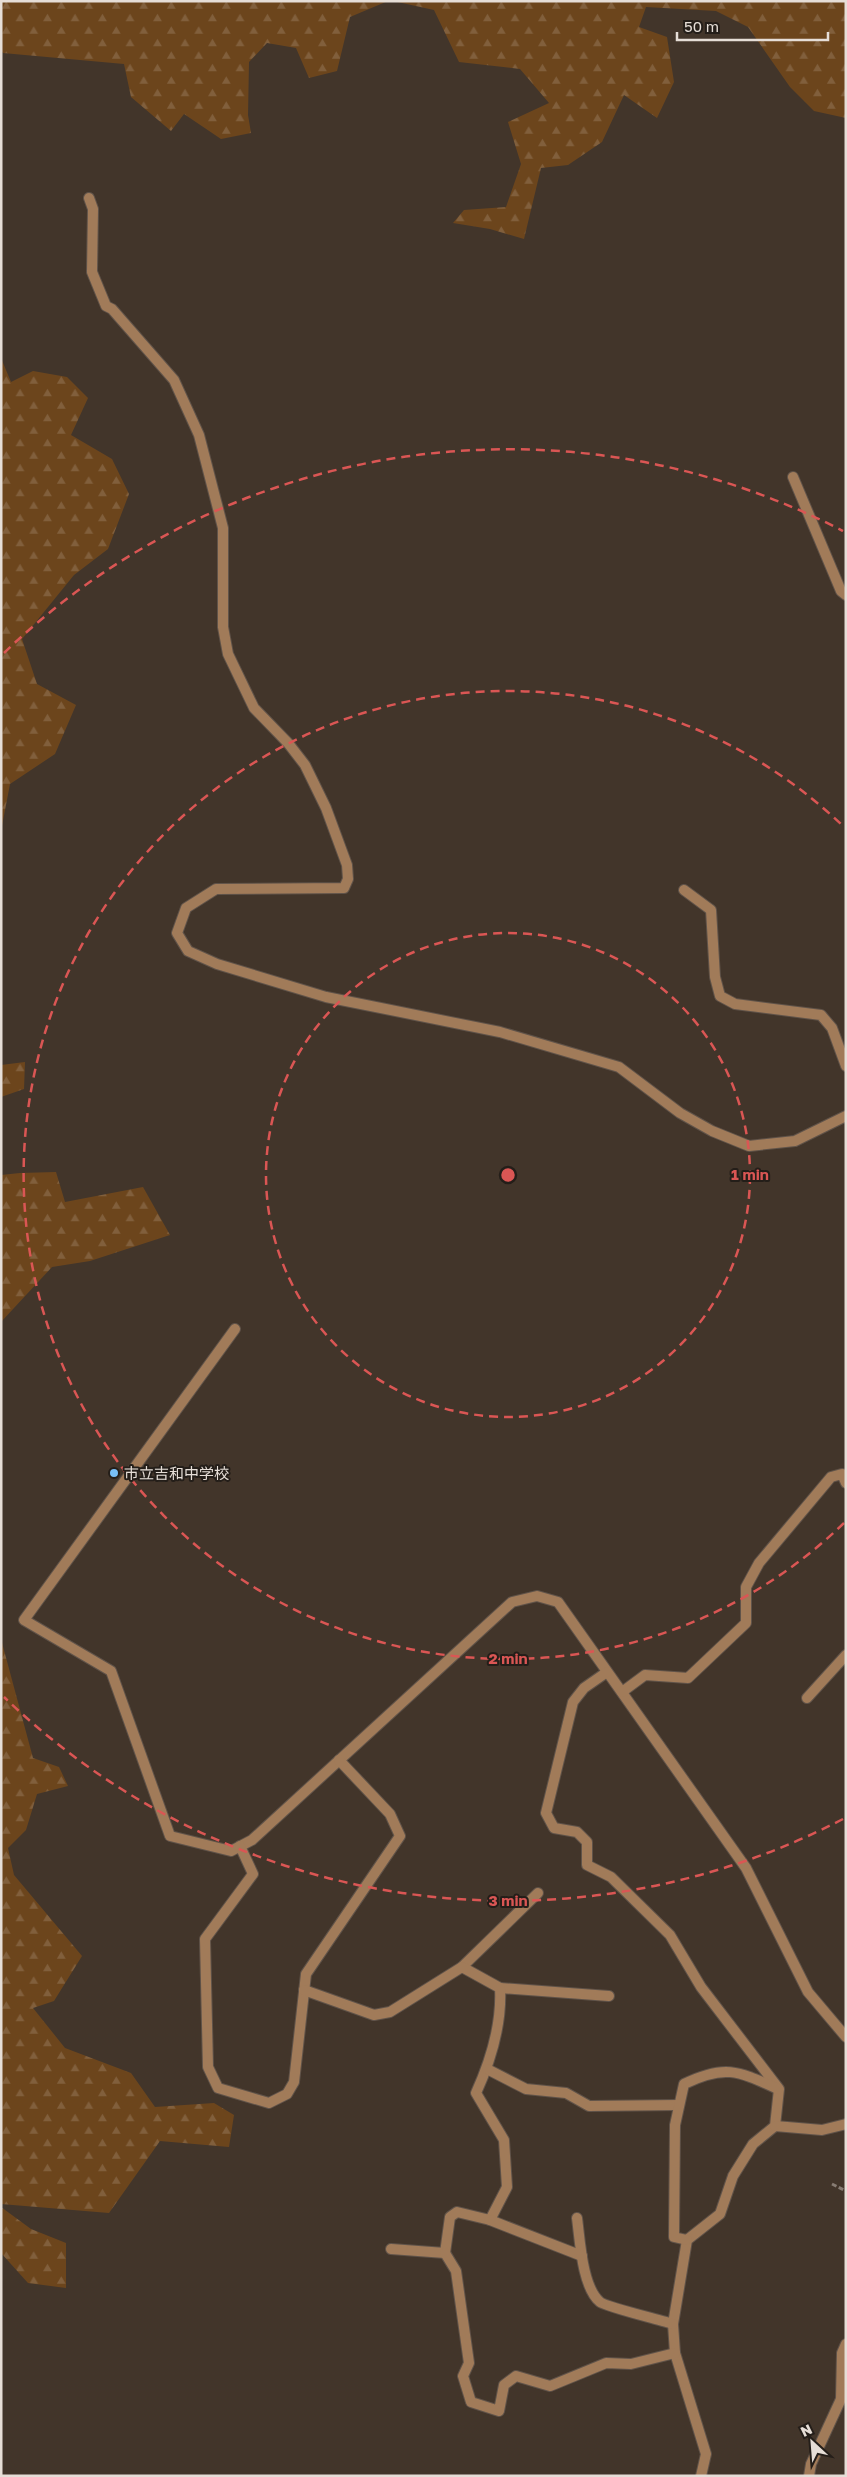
<svg xmlns="http://www.w3.org/2000/svg" width="847" height="2477" font-family="'Golos Text','Noto Sans JP',sans-serif">
	<defs>
		<pattern id="forest-firs" width="22" height="20" patternUnits="userSpaceOnUse" patternTransform="scale(1.25)"><rect width="22" height="20" fill="#6c451c"/><path d="M5 1l3.5 6h-7zM16 11l3.5 6h-7z" fill="#815f3c"/></pattern>
	</defs>
	<rect width="100%" height="100%" fill="#42352a"/>
	<!-- forest -->
	<g fill="url(#forest-firs)">
		<polygon points="1,1 388,1 350,17 337,71 309,78 296,48 267,43 249,62 248,115 251,133 221,139 184,114 171,131 131,97 124,64 3,53 1,50"/>
		<polygon points="393,1 846,1 846,118 814,111 790,87 748,27 716,11 646,7 639,27 667,37 674,82 657,118 624,95 602,142 568,165 541,168 524,239 490,229 453,223 464,210 506,207 521,164 508,122 549,103 520,69 459,62 434,10"/>
		<polygon points="1,358 11,382 33,371 67,377 88,398 71,435 112,459 129,494 108,549 74,575 22,639 37,684 76,705 55,754 10,784 1,831"/>
		<polygon points="25,1062 24,1089 1,1097 1,1065"/>
		<polygon points="20,1173 56,1172 65,1202 143,1187 170,1235 90,1261 52,1267 1,1322 1,1175"/>
		<polygon points="1,1639 33,1758 59,1767 68,1786 37,1794 26,1830 8,1848 14,1875 82,1956 54,2001 33,2008 65,2048 131,2073 155,2107 214,2103 234,2115 229,2147 160,2141 109,2213 1,2204"/>
		<polygon points="1,2207 31,2229 66,2243 66,2288 28,2283 1,2253"/>
	</g>
	<g fill="none" stroke-linecap="round" stroke-linejoin="round">
		<defs>
			<g id="street">
				<polyline points="89,198 93,209 92,272 106,306 112,309 174,380 199,435 223,528 223,627 228,654 254,708 288,743 305,765 326,808 347,865 348,879 344,888 216,889 186,908 177,933 188,951 217,964 326,997 500,1032 619,1067 680,1113 712,1131 749,1146 795,1141 846,1116"/>
				<polyline points="793,477 841,591 846,595"/>
				<polyline points="684,890 711,910 715,977 720,996 735,1004 821,1015 832,1028 846,1066"/>
				<polyline points="235,1329 24,1620 111,1671 170,1836 231,1851 252,1840 512,1602 537,1596 558,1602 746,1868 808,1992 846,2037"/>
				<polyline points="607,1672 584,1688 573,1702 546,1813 554,1828 577,1832 587,1842 587,1865 611,1877 670,1935 701,1987 779,2089 775,2126 753,2144 733,2176 720,2214 687,2240 673,2324 675,2353 706,2454 701,2476"/>
				<polyline points="622,1692 645,1675 688,1678 746,1623 746,1587 759,1563 831,1477 842,1474 846,1483"/>
				<polyline points="807,1698 846,1655"/>
				<polyline points="240,1846 253,1874 205,1939 208,2067 218,2088 269,2103 287,2094 294,2082 306,1974 400,1836 390,1814 339,1760"/>
				<polyline points="462,1967 538,1893"/>
				<polyline points="500,1988 609,1996"/>
				<path d="M304,1990L374,2015L390,2012L462,1967L500,1988C502,2024 491,2060 476,2093L504,2140L507,2187L490,2220"/>
				<polyline points="487,2069 526,2089 566,2093 589,2106 679,2105"/>
				<polyline points="775,2126 822,2130 846,2124"/>
				<path d="M577,2218C580,2240 582,2287 600,2302C606,2307 661,2320 673,2324"/>
				<path d="M687,2240L674,2237L675,2125L684,2084C725,2064 738,2071 778,2089"/>
				<polyline points="391,2249 445,2253 450,2217 457,2212 490,2220 582,2256"/>
				<polyline points="445,2253 456,2271 469,2363 463,2376 471,2402 499,2411 504,2385 516,2376 550,2386 606,2363 631,2364 675,2353"/>
				<polyline points="809,2476 811,2464 841,2399 842,2353 846,2344"/>
			</g>
		</defs>
		<!-- street casing -->
		<use href="#street" stroke="#605349" stroke-width="12"/>
		<!-- path -->
		<polyline stroke="#877c73" stroke-width="3" stroke-dasharray="5 2.5" stroke-linecap="butt" points="832,2184 846,2191"/>
		<!-- street -->
		<use href="#street" stroke="#a17b59" stroke-width="10"/>
	</g>
	<!-- distance rings -->
	<g fill="none" stroke="#da5654" stroke-width="2.5" stroke-dasharray="9 6">
		<circle cx="508" cy="1175" r="242"/>
		<path d="M844 1523A484 484 0 1 1 844 827"/>
		<path d="M843 1819A726 726 0 0 1 4 1697M4 653A726 726 0 0 1 843 531"/>
	</g>
	<!-- markers -->
	<circle fill="#78bff7" stroke="#241e19" stroke-width="2" cx="114" cy="1473" r="5"/>
	<g text-anchor="middle" dominant-baseline="central" stroke-width="4" stroke-linejoin="round" paint-order="stroke">
		<!-- poi labels -->
		<g font-size="15" fill="#e6ded7" stroke="#241e19" text-anchor="start">
			<text x="124" y="1473">市立吉和中学校</text>
		</g>
	</g>
	<circle cx="508" cy="1175" r="8" fill="#da5654" stroke="#241e19" stroke-width="2.5"/>
	<g font-size="15" text-anchor="middle" font-weight="bold" fill="#da5654" stroke="#241e19" stroke-width="4" stroke-linejoin="round" paint-order="stroke">
		<text x="750" y="1180">1 min</text>
		<text x="508" y="1664">2 min</text>
		<text x="508" y="1906">3 min</text>
	</g>
	<!-- border -->
	<rect width="847" height="2477" fill="none" stroke="#e6ded7" stroke-width="5"/>
	<!-- north arrow -->
	<g transform="translate(812 2442) rotate(334)" stroke="#241e19" stroke-width="4" paint-order="stroke">
	<path d="M0-4L9 19L0 12L-9 19Z" fill="#e6ded7"/>
	<text y="-8" font-size="14" font-weight="bold" text-anchor="middle" fill="#e6ded7">N</text>
	</g>
	<!-- scale -->
	<path d="M677 32v8h151v-8" fill="none" stroke="#e6ded7" stroke-width="2.5"/>
	<text x="684" y="32" font-size="15" fill="#e6ded7" stroke="#241e19" stroke-width="4" paint-order="stroke">50 m</text>
</svg>
